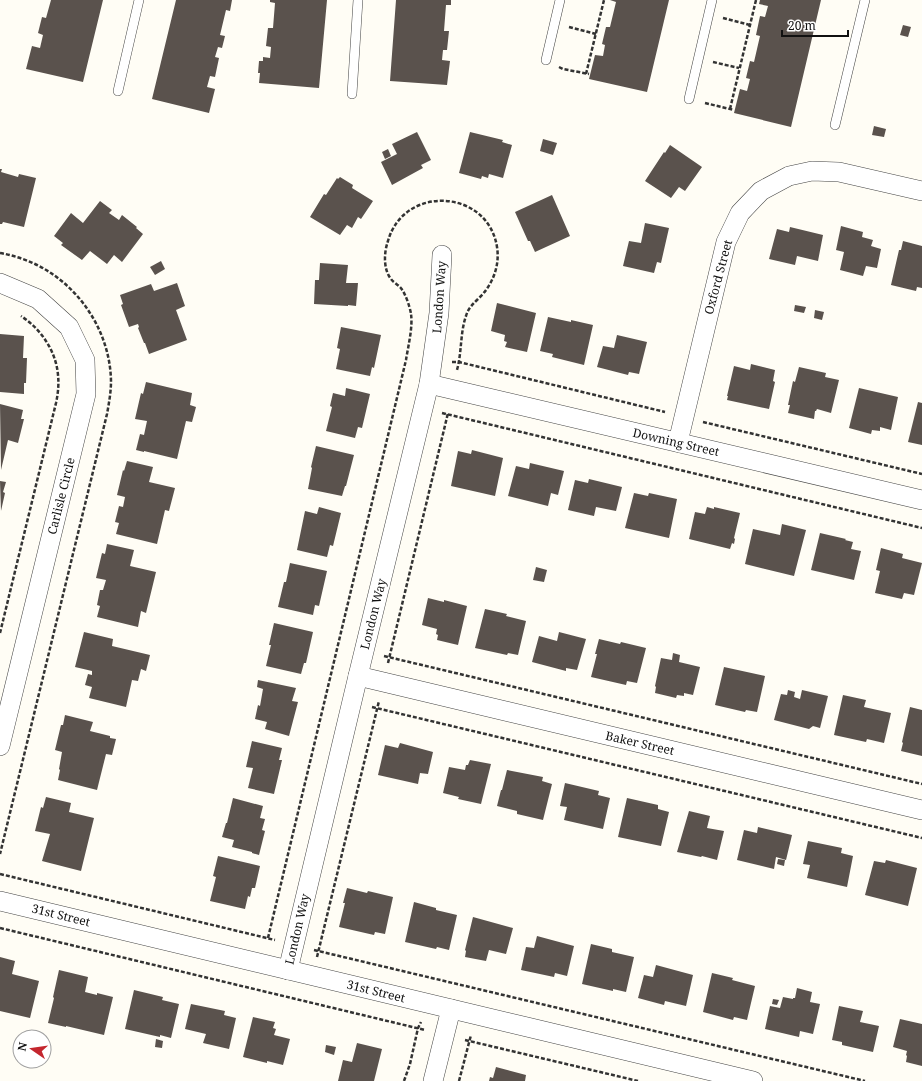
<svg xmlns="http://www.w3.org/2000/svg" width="922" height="1081" font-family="'Noto Serif',serif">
	<rect width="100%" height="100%" fill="#fffdf5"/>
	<!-- building -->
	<g fill="#5a524d">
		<polygon points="51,0 103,0 83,82 26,69 32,46 40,48 43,35 38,33 42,17 46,18"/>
		<polygon points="176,0 232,0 230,11 226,10 220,35 225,36 222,48 218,47 215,57 219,58 215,77 210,76 207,87 215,89 209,113 152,99"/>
		<polygon points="270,0 327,0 319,88 259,83 260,73 258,73 259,61 263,61 263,57 270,58 271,47 266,46 268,28 273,28 275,3 270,2"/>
		<polygon points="396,0 451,0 451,5 446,5 444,31 449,31 447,50 443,50 442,60 450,61 447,85 390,81"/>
		<polygon points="610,0 669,0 647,92 589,79 595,55 603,56 605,45 602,44 606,27 610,27 616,2"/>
		<polygon points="760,0 821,0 791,127 734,113 740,89 747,91 750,79 746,78 750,61 754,62 760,36 756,35 760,16 765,17 768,6 759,4"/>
		<polygon points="903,25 911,27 908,37 900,35"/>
		<polygon points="874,126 886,129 884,137 872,135"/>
		<polygon points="417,132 431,160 421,165 423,168 392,185 381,162 397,154 392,144"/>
		<polygon points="470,132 503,140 502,142 512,145 503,178 489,174 488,178 482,176 481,179 459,173"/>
		<polygon points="543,139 557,143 553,155 540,151"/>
		<polygon points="670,145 702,167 685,191 679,187 671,198 645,181 664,152 665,153"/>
		<polygon points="388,149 391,156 385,159 382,152"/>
		<polygon points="0,169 2,169 1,172 18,177 19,174 36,178 24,227 3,222 2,224 0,224"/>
		<polygon points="340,177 353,185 352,188 373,201 361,219 358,217 352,228 347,225 340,235 310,217 324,194 326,195 337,178 338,179"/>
		<polygon points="552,195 570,236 535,252 530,241 528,241 515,212"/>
		<polygon points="100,201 112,210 109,213 119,220 122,215 137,227 136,228 143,234 122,262 114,255 107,264 90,251 82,260 61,245 63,243 54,236 71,213 83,223"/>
		<polygon points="645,223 669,228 661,263 657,262 654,273 623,266 629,241 641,243"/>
		<polygon points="841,226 863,232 862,237 873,240 871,246 881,249 877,268 866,266 863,276 840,270 844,252 836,250"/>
		<polygon points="790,227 823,235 818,261 797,256 795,265 769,259 777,229 789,232"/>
		<polygon points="903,241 922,246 922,288 917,287 916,291 891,285 899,250 901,250"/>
		<polygon points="161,261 165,269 155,275 150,267"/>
		<polygon points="320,263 348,265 346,283 358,283 356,306 348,305 348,306 314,304 315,280 319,280"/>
		<polygon points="177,283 185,306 176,310 187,340 149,354 145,343 144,343 138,328 139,327 138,324 129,327 121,305 123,304 120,295 151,284 154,291"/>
		<polygon points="497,303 536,313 527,352 505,347 507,342 504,341 505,335 491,331"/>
		<polygon points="795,305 806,307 804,313 794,311"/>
		<polygon points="815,310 824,312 822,320 814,318"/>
		<polygon points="548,317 571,322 571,320 593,325 584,365 552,357 553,354 540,351"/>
		<polygon points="341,327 381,335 374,368 372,367 370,376 336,369 340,349 337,348"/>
		<polygon points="0,334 24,336 23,358 27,358 26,383 24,383 24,394 0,392"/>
		<polygon points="617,335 647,342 639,374 629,372 628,375 597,367 603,346 614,348"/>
		<polygon points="751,364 775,370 773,381 775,382 769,409 727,400 728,396 727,396 734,366 750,370"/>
		<polygon points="799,367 826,373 825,377 839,380 831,413 817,409 816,411 815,411 814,419 788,413 790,405 788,405 793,381 795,382"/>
		<polygon points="146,382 192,393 190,405 196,407 192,422 186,421 177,459 144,451 144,452 136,450 140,434 144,435 147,421 135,419 141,393 143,394"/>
		<polygon points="346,388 370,394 362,428 358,427 355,438 326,431 332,407 330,406 333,393 345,396"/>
		<polygon points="859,388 898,397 891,430 880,427 880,431 872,430 871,434 849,428"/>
		<polygon points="918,402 922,403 922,445 908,442"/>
		<polygon points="0,404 23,410 21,419 24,419 18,443 8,440 1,470"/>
		<polygon points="316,446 354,455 346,486 345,486 342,496 308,489 312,468 311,467"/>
		<polygon points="472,450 503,458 495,496 451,486 458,451 471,454"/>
		<polygon points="127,461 153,467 149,482 175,488 169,511 165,510 157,544 116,534 119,523 115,522 119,506 123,507 125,497 117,495 123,470 124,471"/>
		<polygon points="530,463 564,471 558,495 551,493 548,506 508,496 516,466 529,469"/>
		<polygon points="589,479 622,487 616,511 596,507 594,516 568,510 575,480 588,483"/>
		<polygon points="0,481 6,482 3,492 5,493 1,511"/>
		<polygon points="634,493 648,496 649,493 677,499 669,538 625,528"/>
		<polygon points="319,507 341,513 333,546 330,545 327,557 297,550 305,511 317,514"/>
		<polygon points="707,507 714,509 714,507 740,513 734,538 735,539 734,544 732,543 730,549 689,539 695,512 705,514"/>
		<polygon points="782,524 806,530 794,576 745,564 753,529 780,535"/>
		<polygon points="820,533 846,539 845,540 853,542 851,549 861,551 854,580 811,570"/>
		<polygon points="107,544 134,550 130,566 156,572 146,613 141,611 138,627 97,617 100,606 97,605 100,590 103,590 106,580 96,578 102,553 105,554"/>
		<polygon points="881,548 903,554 902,558 922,563 914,595 904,593 902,599 875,593 880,571 876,570"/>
		<polygon points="290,563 327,571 319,606 315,605 313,615 278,607 284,582 286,582"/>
		<polygon points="536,567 547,570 544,582 533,580"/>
		<polygon points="428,598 444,602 444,600 467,606 458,645 437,640 438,635 436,634 437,629 422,625"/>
		<polygon points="485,609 507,614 506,616 526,621 518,655 508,653 507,655 475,648"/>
		<polygon points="274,623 313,632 306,663 304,663 301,674 266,666 271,645 269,645"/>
		<polygon points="84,632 113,639 112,646 150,655 146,671 141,669 138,681 132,680 126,707 89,698 92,687 85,685 88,674 92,675 92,671 75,667"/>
		<polygon points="559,632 586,639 577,670 566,668 566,671 532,662 539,636 557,641"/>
		<polygon points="599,639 620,644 621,642 646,648 637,683 627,681 626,685 591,677 597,654 595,654"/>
		<polygon points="673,653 680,655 679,662 700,667 693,695 684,693 684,696 677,695 676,698 655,693 656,687 655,686 661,658 672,660"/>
		<polygon points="724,667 765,676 757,712 746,710 745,712 715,705"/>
		<polygon points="258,680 296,688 292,701 298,702 289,736 265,729 267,722 255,719 258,705 260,706 263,689 257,687"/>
		<polygon points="788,690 795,692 794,697 800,699 802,690 828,696 820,728 813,726 809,729 774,720 781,694 787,695"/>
		<polygon points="843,695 866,700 864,707 891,713 884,743 867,739 866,742 834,735"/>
		<polygon points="910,707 922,710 922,756 901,751 903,743 902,742"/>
		<polygon points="65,715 93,722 90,731 110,736 110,738 116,739 112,755 106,754 97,790 58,780 60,770 59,769 62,752 55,750 61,725 63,725"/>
		<polygon points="252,741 282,748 279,760 282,760 274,794 248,788 253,768 246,767"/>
		<polygon points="400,743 433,752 428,774 420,773 418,784 378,775 385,745 398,748"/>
		<polygon points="470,760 491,764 481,804 458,799 459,797 443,793 449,767 465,770 466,765 468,765"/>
		<polygon points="507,770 543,777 542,781 552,784 543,820 517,814 517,811 497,806 501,790 502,790"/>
		<polygon points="565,783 599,791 598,795 610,798 603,829 564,820 567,807 560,806"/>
		<polygon points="46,797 71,803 69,812 94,818 81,871 42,861 50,834 35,831 41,807 43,808"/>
		<polygon points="233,798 263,806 260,818 265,819 262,830 265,831 259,855 252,853 252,852 232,847 234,840 222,837 226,823 227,823"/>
		<polygon points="627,798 658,805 658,809 669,812 661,846 618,837"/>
		<polygon points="689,811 710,816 707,828 724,831 717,860 702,856 701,857 677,852"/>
		<polygon points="758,827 792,835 786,860 776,857 774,869 737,860 744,830 757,833"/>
		<polygon points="808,841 842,848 841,853 853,856 847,887 807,878 810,865 803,864"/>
		<polygon points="218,856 260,866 255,888 252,888 250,897 248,896 245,909 210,901 216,877 213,876"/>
		<polygon points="778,859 785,860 784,866 777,864"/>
		<polygon points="886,860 917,868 908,906 865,895 874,861 885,863"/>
		<polygon points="347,888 367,893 368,891 393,897 385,934 375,932 374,935 339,927 345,903 343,903"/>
		<polygon points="414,902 436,908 436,910 457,915 449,950 437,947 436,949 405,942"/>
		<polygon points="473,917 513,928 506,954 489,950 486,961 465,957 466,951 465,950"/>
		<polygon points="537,936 574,946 567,976 555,973 554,977 521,970 526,947 534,948"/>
		<polygon points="591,944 612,949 612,952 634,957 626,992 613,989 613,991 582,984"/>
		<polygon points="0,957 15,961 12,974 39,981 30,1018 0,1011"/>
		<polygon points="656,965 693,975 686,1006 665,1001 664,1005 638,998 644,975 653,977"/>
		<polygon points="59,970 88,977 85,992 97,995 97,993 113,997 104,1035 66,1026 66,1027 48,1023 54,998 53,997"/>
		<polygon points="712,973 733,978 732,980 755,986 747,1020 734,1017 733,1020 703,1012"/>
		<polygon points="797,988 812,992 810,1002 820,1004 813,1034 800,1031 799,1037 765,1029 770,1006 780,1008 783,997 793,999 793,998 795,998"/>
		<polygon points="134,990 163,997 162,1000 179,1004 171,1038 160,1035 160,1037 125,1029"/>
		<polygon points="773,999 779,1000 777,1005 772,1004"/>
		<polygon points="191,1004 225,1011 224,1015 236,1018 229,1049 203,1043 206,1034 185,1029"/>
		<polygon points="839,1006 863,1011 860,1022 879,1026 873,1052 842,1045 842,1042 832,1040"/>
		<polygon points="253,1017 275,1022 273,1028 276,1029 274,1035 290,1039 283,1065 267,1061 267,1063 243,1057"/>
		<polygon points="900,1019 922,1024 922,1066 906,1062 907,1056 906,1055 907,1051 893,1047"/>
		<polygon points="156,1039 163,1041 162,1048 155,1047"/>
		<polygon points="357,1043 382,1049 374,1081 338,1081 343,1060 352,1062"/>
		<polygon points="326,1045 336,1047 334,1055 325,1052"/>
		<polygon points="496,1067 526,1075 525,1081 489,1081 490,1077 493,1078"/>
	</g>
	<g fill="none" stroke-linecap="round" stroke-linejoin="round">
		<defs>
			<g id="lane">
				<polyline points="546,60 560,0"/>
				<polyline points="118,91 139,0"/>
				<polyline points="352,94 358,0"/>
				<polyline points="689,99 712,0"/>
				<polyline points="835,125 865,0"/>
			</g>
			<g id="street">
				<polyline points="0,283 38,299 69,327 85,360 86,394 0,746"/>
				<polyline points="429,384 922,500"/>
				<polyline points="678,442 726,242 740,213 761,191 789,176 812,171 839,172 922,191"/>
				<polyline points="358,676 922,810"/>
				<polyline points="0,901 753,1081"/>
				<polyline points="288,970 358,676 429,384 439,313 442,255"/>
				<polyline points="433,1081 451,1009"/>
			</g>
		</defs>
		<!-- lane casing -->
		<use href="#lane" stroke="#444" stroke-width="10"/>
		<!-- street casing -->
		<use href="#street" stroke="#444" stroke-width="20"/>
		<!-- path -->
		<g stroke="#333" stroke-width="2.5" stroke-dasharray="4 2" stroke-linecap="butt">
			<polyline points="723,18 750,25"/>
			<polyline points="569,27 596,34"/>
			<polyline points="713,62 739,68"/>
			<polyline points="559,67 563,69 589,74"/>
			<polyline points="586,74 604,0"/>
			<polyline points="705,103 734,110"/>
			<polyline points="730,109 756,0"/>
			<path d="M0,253C12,255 24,259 35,264C79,285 110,331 111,381C111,392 109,403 107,414L0,854"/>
			<polyline points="452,362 459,362 665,412"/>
			<polyline points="442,413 922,528"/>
			<polyline points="703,422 922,474"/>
			<path d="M0,633L56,403C58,394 59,384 58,375C56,351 41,329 21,316"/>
			<polyline points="384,656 922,784"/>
			<polyline points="388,663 448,413"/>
			<polyline points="372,707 922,838"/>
			<polyline points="0,874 275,940"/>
			<polyline points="0,928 425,1030"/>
			<path d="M268,938L406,360C408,347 413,327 411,314C410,307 405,292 400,287C397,284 393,282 391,279C383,269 384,252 388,241C404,184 488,189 497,247C500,265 493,284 480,297C474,303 468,308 466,316C460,333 462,352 457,370"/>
			<polyline points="314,950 865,1081"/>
			<polyline points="317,957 379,701"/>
			<polyline points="465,1040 638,1081"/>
			<polyline points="404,1081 410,1064 418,1028 421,1022"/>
			<polyline points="459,1081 471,1035"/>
		</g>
		<!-- lane -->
		<use href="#lane" stroke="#fff" stroke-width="9"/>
		<!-- street -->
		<use href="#street" stroke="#fff" stroke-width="19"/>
	</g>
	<g text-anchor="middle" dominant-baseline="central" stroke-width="4" stroke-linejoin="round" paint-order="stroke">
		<!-- street labels -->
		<g font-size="12" fill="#111" stroke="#fff">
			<text transform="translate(718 277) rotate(-75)">Oxford Street</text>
			<text transform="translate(439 297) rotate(-86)">London Way</text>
			<text transform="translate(676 442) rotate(13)">Downing Street</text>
			<text transform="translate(61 496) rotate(-76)">Carlisle Circle</text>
			<text transform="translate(373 614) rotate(-76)">London Way</text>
			<text transform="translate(640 743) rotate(13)">Baker Street</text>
			<text transform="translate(61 915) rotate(14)">31st Street</text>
			<text transform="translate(297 929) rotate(-77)">London Way</text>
			<text transform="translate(376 991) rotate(14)">31st Street</text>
		</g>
	</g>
	<!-- north arrow -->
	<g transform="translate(32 1049) rotate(283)"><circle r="19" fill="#ffffff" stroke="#a0a0a0"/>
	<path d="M0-3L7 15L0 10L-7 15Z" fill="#c4262e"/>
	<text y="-6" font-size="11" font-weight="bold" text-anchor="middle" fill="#111111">N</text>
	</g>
	<!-- scale -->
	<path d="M782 30v6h66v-6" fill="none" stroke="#111111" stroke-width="2"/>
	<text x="788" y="30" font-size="12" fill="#111111" stroke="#ffffff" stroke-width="3" paint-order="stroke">20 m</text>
</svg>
